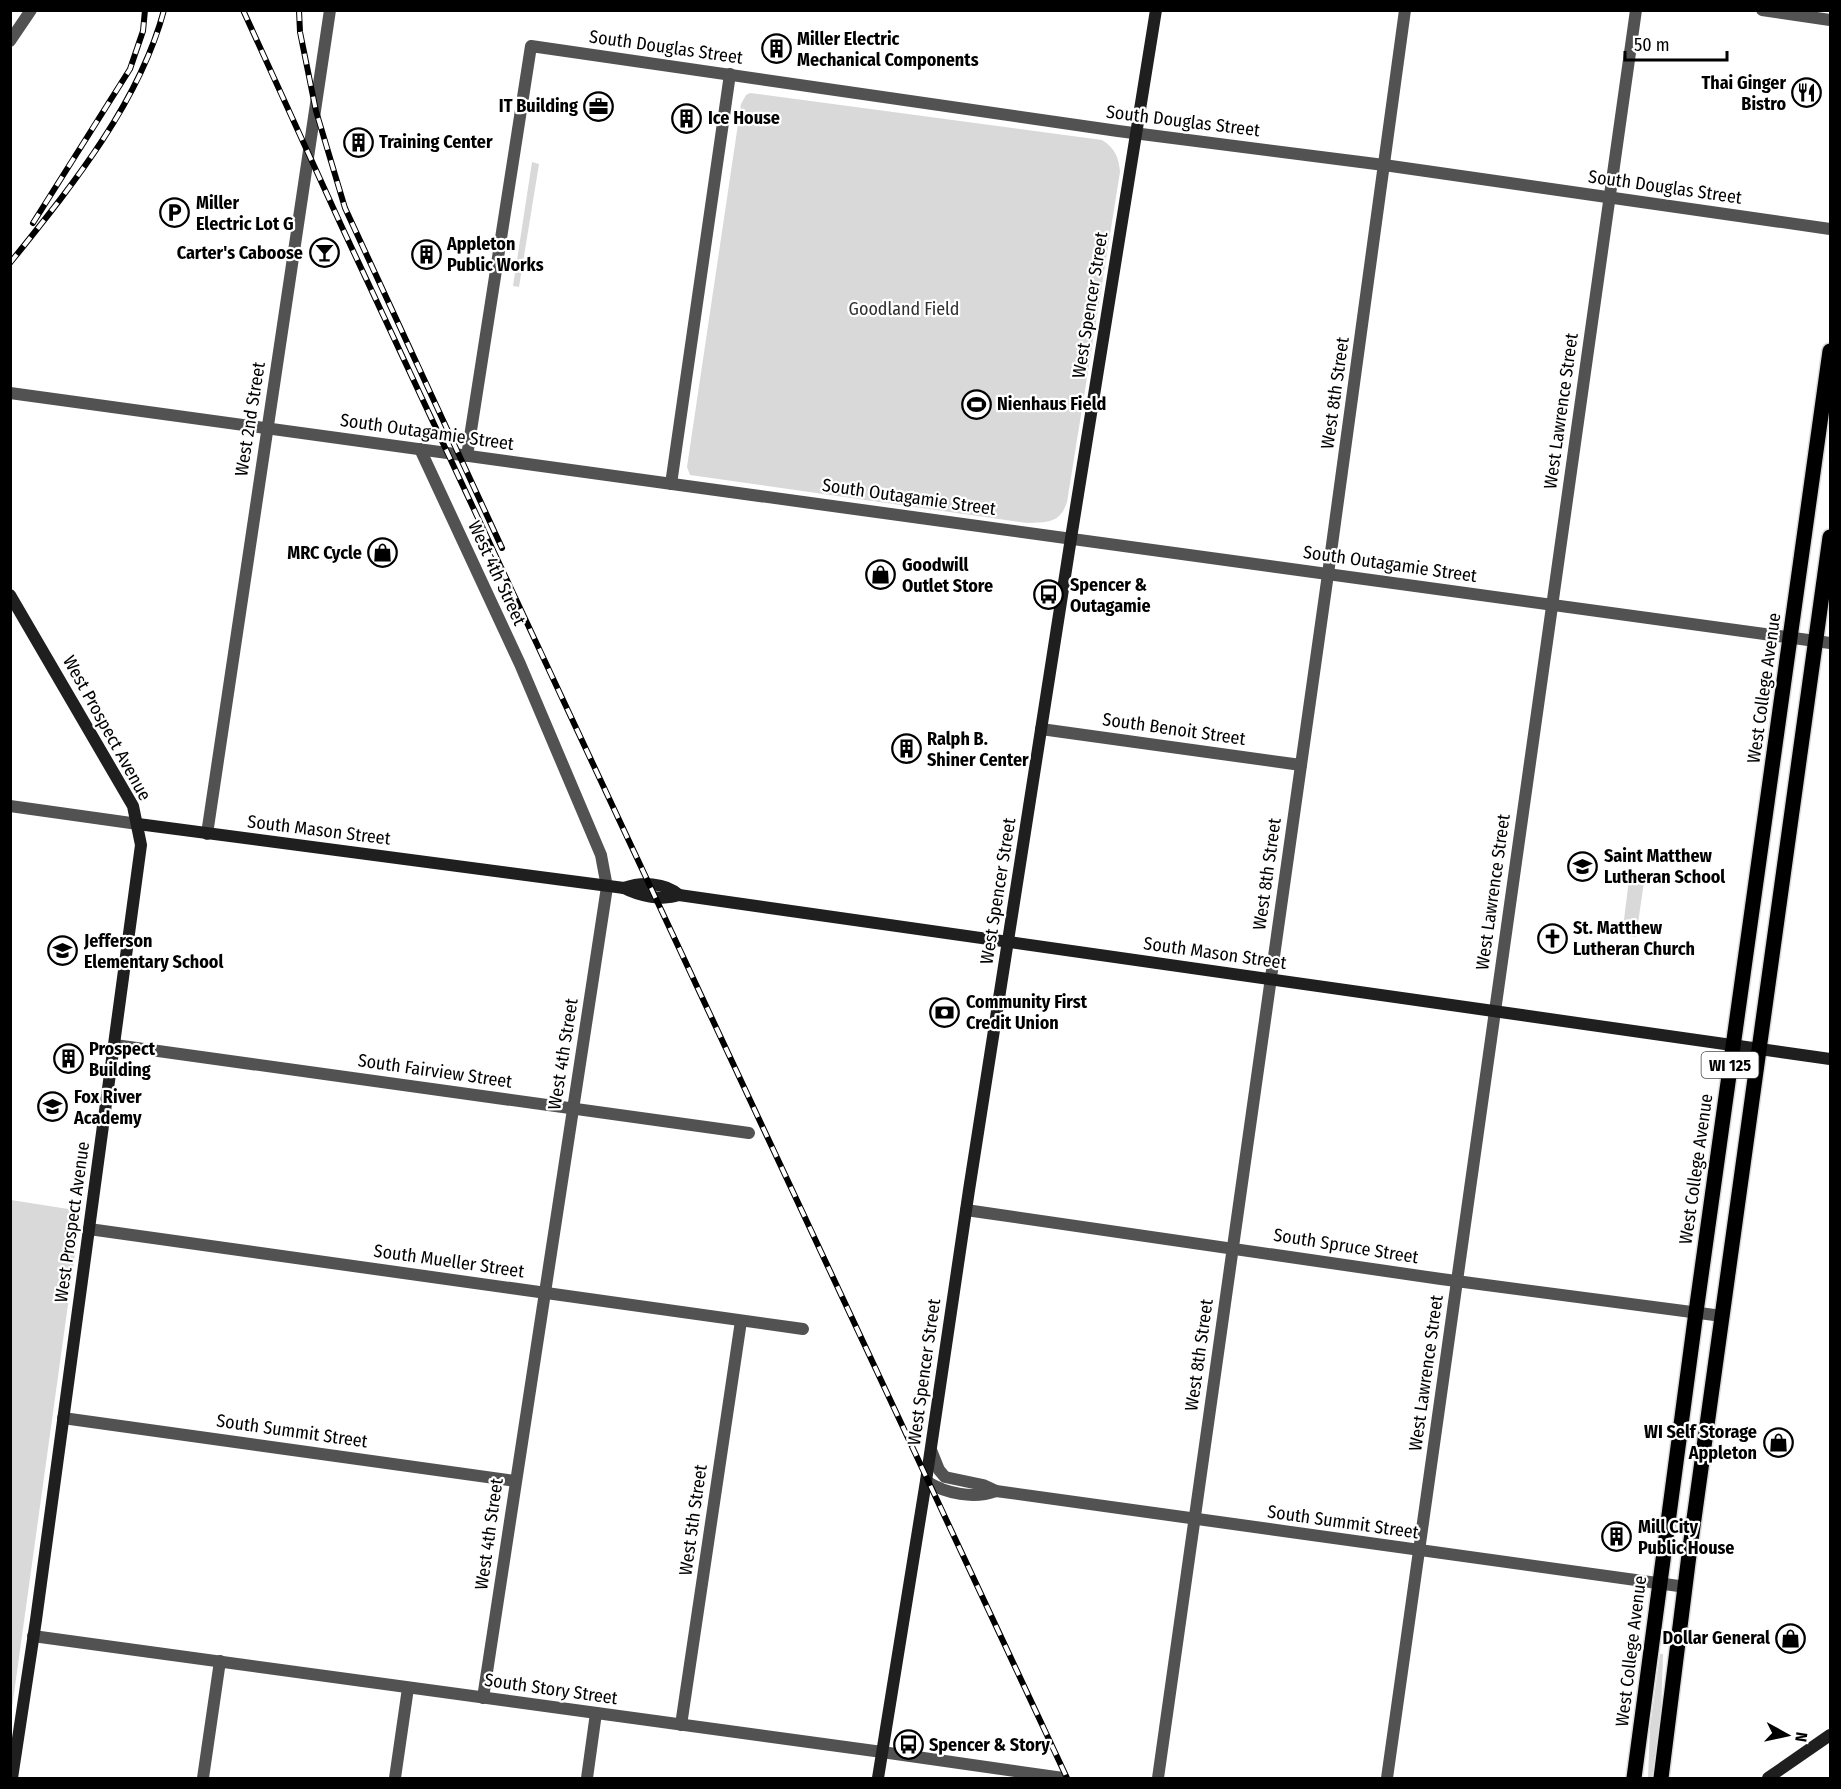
<svg xmlns="http://www.w3.org/2000/svg" width="1841" height="1789" font-family="'Fira Sans Condensed',sans-serif">
	<rect width="100%" height="100%" fill="#fff"/>
	<!-- green -->
	<g fill="#d9d9d9">
		<path d="M750,93L1102,140C1115,148 1119,158 1120,172L1067,502C1060,524 1047,522 1027,523L690,475L687,467L741,104L746,95Z"/>
		<polygon points="532,162 539,164 519,287 513,286"/>
		<polygon points="1630,872 1645,875 1636,937 1622,935"/>
		<polygon points="11,1200 81,1211 11,1715 10,1200"/>
		<polygon points="1660,1654 1663,1654 1661,1716 1652,1778 1648,1778 1650,1727"/>
	</g>
	<g fill="none" stroke-linecap="round" stroke-linejoin="round">
		<defs>
			<g id="primary">
				<polyline points="1634,1778 1696,1312 1830,351"/>
				<polyline points="1661,1778 1689,1555 1830,537"/>
			</g>
		</defs>
		<!-- primary casing -->
		<use href="#primary" stroke="#dbdbdb" stroke-width="18"/>
		<!-- street -->
		<g stroke="#525252" stroke-width="12">
			<polyline points="1762,10 1830,20"/>
			<polyline points="10,41 31,10"/>
			<polyline points="10,393 1830,643"/>
			<polyline points="420,449 520,664 601,855 607,887 483,1698"/>
			<polyline points="467,456 531,46 1118,131 1384,165 1830,229"/>
			<polyline points="671,484 730,74"/>
			<polyline points="1041,729 1301,765"/>
			<polyline points="10,806 138,824"/>
			<polyline points="207,834 330,10"/>
			<polyline points="115,1045 749,1133"/>
			<polyline points="966,1210 1441,1279 1722,1316"/>
			<polyline points="89,1229 803,1329"/>
			<polyline points="63,1418 515,1481"/>
			<polyline points="931,1450 939,1470 945,1477 983,1485 996,1491 1686,1587"/>
			<path d="M926,1481C946,1494 974,1499 996,1491"/>
			<polyline points="33,1636 882,1752 1063,1778"/>
			<polyline points="681,1725 741,1321"/>
			<polyline points="203,1778 220,1661"/>
			<polyline points="395,1778 408,1688"/>
			<polyline points="587,1778 596,1713"/>
			<polyline points="1158,1778 1328,574 1405,10"/>
			<polyline points="1387,1778 1636,10"/>
		</g>
		<!-- secondary -->
		<g stroke="#1f1f1f" stroke-width="12">
			<polyline points="10,595 133,806 141,845 36,1620 12,1778"/>
			<path d="M138,824L624,888C639,896 663,901 679,895C1063,952 1447,1003 1830,1059"/>
			<path d="M624,888C641,882 665,882 679,895"/>
			<polyline points="878,1778 926,1481 969,1190 1071,538 1156,10"/>
			<polyline points="1768,1778 1830,1735"/>
		</g>
		<!-- primary -->
		<use href="#primary" stroke="#000" stroke-width="15"/>
		<defs>
			<g id="rail">
				<polyline points="243,10 341,225 1067,1778"/>
				<polyline points="299,10 300,32 316,111 345,208 502,548"/>
				<polyline points="33,223 130,69 143,31 145,10"/>
				<path d="M10,263C70,188 139,104 164,10"/>
			</g>
		</defs>
		<!-- rail casing -->
		<use href="#rail" stroke="#000" stroke-width="6"/>
		<!-- rail -->
		<use href="#rail" stroke="#fff" stroke-width="4" stroke-dasharray="11" stroke-linecap="butt"/>
	</g>
	<!-- icons -->
	<defs>
		<symbol id="building-ring" viewBox="-11 -11 22 22"><circle r="9.5" fill="#fff" stroke="#000" stroke-width="1.5"/><path d="M-4-6H4V6H1V3H-1V6H-4ZM-2.5-4.3h1.7v1.8h-1.7ZM.8-4.3h1.7v1.8H.8ZM-2.5-1h1.7V.8h-1.7ZM.8-1h1.7V.8H.8Z" fill="#000"/></symbol>
		<symbol id="restaurant-ring" viewBox="-11 -11 22 22"><circle r="9.5" fill="#fff" stroke="#000" stroke-width="1.5"/><path d="M-5-6h1v4h1v-4h1v4h1v-4h1v5L-1.5 .5V6h-2V.5L-5-1ZM5-6V6H3V1.5H1.5Q1.5-4 5-6Z" fill="#000"/></symbol>
		<symbol id="office-ring" viewBox="-11 -11 22 22"><circle r="9.5" fill="#fff" stroke="#000" stroke-width="1.5"/><path d="M-6-3h4V-5.5h4V-3h4V5H-6ZM-1-4.5V-3h2v-1.5ZM-6 0V1H6V0Z" fill="#000"/></symbol>
		<symbol id="parking-ring" viewBox="-11 -11 22 22"><circle r="9.5" fill="#fff" stroke="#000" stroke-width="1.5"/><path d="M-3.5-5.5H1a3.5 3.5 0 0 1 0 7H-1V5.5H-3.5ZM-1-3.4V-.6H.8a1.4 1.4 0 0 0 0-2.8Z" fill="#000"/></symbol>
		<symbol id="bar-ring" viewBox="-11 -11 22 22"><circle r="9.5" fill="#fff" stroke="#000" stroke-width="1.5"/><path d="M-6-5H6L.8 .8V4.5H3.5V6h-7V4.5H-.8V.8Z" fill="#000"/></symbol>
		<symbol id="stadium-ring" viewBox="-11 -11 22 22"><circle r="9.5" fill="#fff" stroke="#000" stroke-width="1.5"/><path d="M0-5a6.5 5 0 1 0 0 10a6.5 5 0 1 0 0-10ZM-3.5-1.8h7v3.6h-7Z" fill="#000"/></symbol>
		<symbol id="shop-ring" viewBox="-11 -11 22 22"><circle r="9.5" fill="#fff" stroke="#000" stroke-width="1.5"/><path d="M-5-2.5h2.3a2.7 3.5 0 0 1 5.4 0H5L5.5 6h-11ZM-1.5-2.5h3a1.5 2.3 0 0 0-3 0Z" fill="#000"/></symbol>
		<symbol id="bus-ring" viewBox="-11 -11 22 22"><circle r="9.5" fill="#fff" stroke="#000" stroke-width="1.5"/><path d="M-5-6H5V4H4V6H2V4H-2V6H-4V4H-5ZM-3.5-4V0h7V-4ZM-3.5 1.2v1.5H-2V1.2ZM2 1.2v1.5H3.5V1.2Z" fill="#000"/></symbol>
		<symbol id="school-ring" viewBox="-11 -11 22 22"><circle r="9.5" fill="#fff" stroke="#000" stroke-width="1.5"/><path d="M0-5L7-2L0 1L-7-2ZM-4 1L0 2.5L4 1V4Q0 6-4 4Z" fill="#000"/></symbol>
		<symbol id="church-ring" viewBox="-11 -11 22 22"><circle r="9.5" fill="#fff" stroke="#000" stroke-width="1.5"/><path d="M-1.2-6h2.4v3.5h3.3v2.4h-3.3V6h-2.4V-.1h-3.3v-2.4h3.3Z" fill="#000"/></symbol>
		<symbol id="bank-ring" viewBox="-11 -11 22 22"><circle r="9.5" fill="#fff" stroke="#000" stroke-width="1.5"/><path d="M-6-4H6V4H-6ZM0-2.3a2.3 2.3 0 1 0 0 4.6a2.3 2.3 0 1 0 0-4.6Z" fill="#000"/></symbol>
	</defs>
	<g fill-rule="evenodd">
		<use href="#building-ring" x="760" y="32" width="33" height="33"/>
		<use href="#restaurant-ring" x="1790" y="76" width="33" height="33"/>
		<use href="#office-ring" x="582" y="90" width="33" height="33"/>
		<use href="#building-ring" x="670" y="102" width="33" height="33"/>
		<use href="#building-ring" x="342" y="126" width="33" height="33"/>
		<use href="#parking-ring" x="158" y="196" width="33" height="33"/>
		<use href="#bar-ring" x="308" y="236" width="33" height="33"/>
		<use href="#building-ring" x="410" y="238" width="33" height="33"/>
		<use href="#stadium-ring" x="960" y="388" width="33" height="33"/>
		<use href="#shop-ring" x="366" y="536" width="33" height="33"/>
		<use href="#shop-ring" x="864" y="558" width="33" height="33"/>
		<use href="#bus-ring" x="1032" y="578" width="33" height="33"/>
		<use href="#building-ring" x="890" y="732" width="33" height="33"/>
		<use href="#school-ring" x="1566" y="850" width="33" height="33"/>
		<use href="#church-ring" x="1536" y="922" width="33" height="33"/>
		<use href="#school-ring" x="46" y="934" width="33" height="33"/>
		<use href="#bank-ring" x="928" y="996" width="33" height="33"/>
		<use href="#building-ring" x="52" y="1042" width="33" height="33"/>
		<use href="#school-ring" x="36" y="1090" width="33" height="33"/>
		<use href="#shop-ring" x="1762" y="1426" width="33" height="33"/>
		<use href="#building-ring" x="1600" y="1520" width="33" height="33"/>
		<use href="#shop-ring" x="1774" y="1622" width="33" height="33"/>
		<use href="#bus-ring" x="892" y="1728" width="33" height="33"/>
	</g>
	<g text-anchor="middle" dominant-baseline="central" stroke-width="4.5" stroke-linejoin="round" paint-order="stroke">
		<!-- shield labels -->
		<rect fill="#fff" stroke="#4c4c4c" stroke-width="1.5" x="1701.5" y="1052" width="57" height="26" rx="4.5"/>
		<g font-size="16" font-weight="bold" fill="#000">
			<text x="1730" y="1065">WI 125</text>
		</g>
		<!-- poi labels -->
		<g font-size="18" font-weight="bold" fill="#000" stroke="#fff" text-anchor="start">
			<text x="797" y="39">Miller Electric<tspan x="797" dy="21">Mechanical Components</tspan></text>
			<text x="1786" y="83" text-anchor="end">Thai Ginger<tspan x="1786" dy="21">Bistro</tspan></text>
			<text x="578" y="106" text-anchor="end">IT Building</text>
			<text x="708" y="118">Ice House</text>
			<text x="379" y="142">Training Center</text>
			<text x="196" y="203">Miller<tspan x="196" dy="21">Electric Lot G</tspan></text>
			<text x="447" y="244">Appleton<tspan x="447" dy="21">Public Works</tspan></text>
			<text x="303" y="253" text-anchor="end">Carter's Caboose</text>
			<text x="997" y="404">Nienhaus Field</text>
			<text x="362" y="553" text-anchor="end">MRC Cycle</text>
			<text x="902" y="565">Goodwill<tspan x="902" dy="21">Outlet Store</tspan></text>
			<text x="1070" y="585">Spencer &amp;<tspan x="1070" dy="21">Outagamie</tspan></text>
			<text x="927" y="739">Ralph B.<tspan x="927" dy="21">Shiner Center</tspan></text>
			<text x="1604" y="856">Saint Matthew<tspan x="1604" dy="21">Lutheran School</tspan></text>
			<text x="1573" y="928">St. Matthew<tspan x="1573" dy="21">Lutheran Church</tspan></text>
			<text x="84" y="941">Jefferson<tspan x="84" dy="21">Elementary School</tspan></text>
			<text x="966" y="1002">Community First<tspan x="966" dy="21">Credit Union</tspan></text>
			<text x="89" y="1049">Prospect<tspan x="89" dy="21">Building</tspan></text>
			<text x="74" y="1097">Fox River<tspan x="74" dy="21">Academy</tspan></text>
			<text x="1757" y="1432" text-anchor="end">WI Self Storage<tspan x="1757" dy="21">Appleton</tspan></text>
			<text x="1638" y="1527">Mill City<tspan x="1638" dy="21">Public House</tspan></text>
			<text x="1770" y="1638" text-anchor="end">Dollar General</text>
			<text x="929" y="1745">Spencer &amp; Story</text>
		</g>
		<!-- street labels -->
		<g font-size="18" fill="#000" stroke="#fff">
			<text transform="translate(666 47) rotate(8)">South Douglas Street</text>
			<text transform="translate(1183 121) rotate(7)">South Douglas Street</text>
			<text transform="translate(1665 187) rotate(8)">South Douglas Street</text>
			<text transform="translate(1090 305) rotate(-81)">West Spencer Street</text>
			<text transform="translate(1335 393) rotate(-82)">West 8th Street</text>
			<text transform="translate(1561 411) rotate(-82)">West Lawrence Street</text>
			<text transform="translate(250 419) rotate(-81)">West 2nd Street</text>
			<text transform="translate(427 432) rotate(8)">South Outagamie Street</text>
			<text transform="translate(909 497) rotate(8)">South Outagamie Street</text>
			<text transform="translate(1390 564) rotate(8)">South Outagamie Street</text>
			<text transform="translate(497 573) rotate(65)">West 4th Street</text>
			<text transform="translate(1764 688) rotate(-82)">West College Avenue</text>
			<text transform="translate(107 728) rotate(61)">West Prospect Avenue</text>
			<text transform="translate(1174 729) rotate(8)">South Benoit Street</text>
			<text transform="translate(319 830) rotate(7)">South Mason Street</text>
			<text transform="translate(1267 874) rotate(-82)">West 8th Street</text>
			<text transform="translate(998 891) rotate(-81)">West Spencer Street</text>
			<text transform="translate(1493 892) rotate(-82)">West Lawrence Street</text>
			<text transform="translate(1215 953) rotate(8)">South Mason Street</text>
			<text transform="translate(563 1054) rotate(-81)">West 4th Street</text>
			<text transform="translate(435 1071) rotate(8)">South Fairview Street</text>
			<text transform="translate(1696 1169) rotate(-82)">West College Avenue</text>
			<text transform="translate(72 1222) rotate(-82)">West Prospect Avenue</text>
			<text transform="translate(1346 1246) rotate(9)">South Spruce Street</text>
			<text transform="translate(449 1261) rotate(8)">South Mueller Street</text>
			<text transform="translate(1199 1355) rotate(-82)">West 8th Street</text>
			<text transform="translate(924 1372) rotate(-82)">West Spencer Street</text>
			<text transform="translate(1426 1373) rotate(-82)">West Lawrence Street</text>
			<text transform="translate(292 1431) rotate(8)">South Summit Street</text>
			<text transform="translate(693 1520) rotate(-82)">West 5th Street</text>
			<text transform="translate(1343 1522) rotate(8)">South Summit Street</text>
			<text transform="translate(489 1534) rotate(-82)">West 4th Street</text>
			<text transform="translate(1631 1651) rotate(-83)">West College Avenue</text>
			<text transform="translate(551 1689) rotate(8)">South Story Street</text>
		</g>
		<!-- park labels -->
		<g font-size="18" fill="#303030" stroke="#fff">
			<text x="904" y="309">Goodland Field</text>
		</g>
	</g>
	<!-- border -->
	<rect width="1841" height="1789" fill="none" stroke="#000000" stroke-width="24"/>
	<!-- north arrow -->
	<g transform="translate(1787 1735) rotate(98)" stroke="#ffffff" stroke-width="4.5" paint-order="stroke">
	<path d="M0-4.5L10 22L0 15L-10 22Z" fill="#000000"/>
	<text y="-9" font-size="16" font-weight="bold" text-anchor="middle" fill="#000000">N</text>
	</g>
	<!-- scale -->
	<path d="M1625 51v9h102v-9" fill="none" stroke="#000000" stroke-width="3"/>
	<text x="1634" y="51" font-size="18" fill="#000000" stroke="#ffffff" stroke-width="4.5" paint-order="stroke">50 m</text>
</svg>
